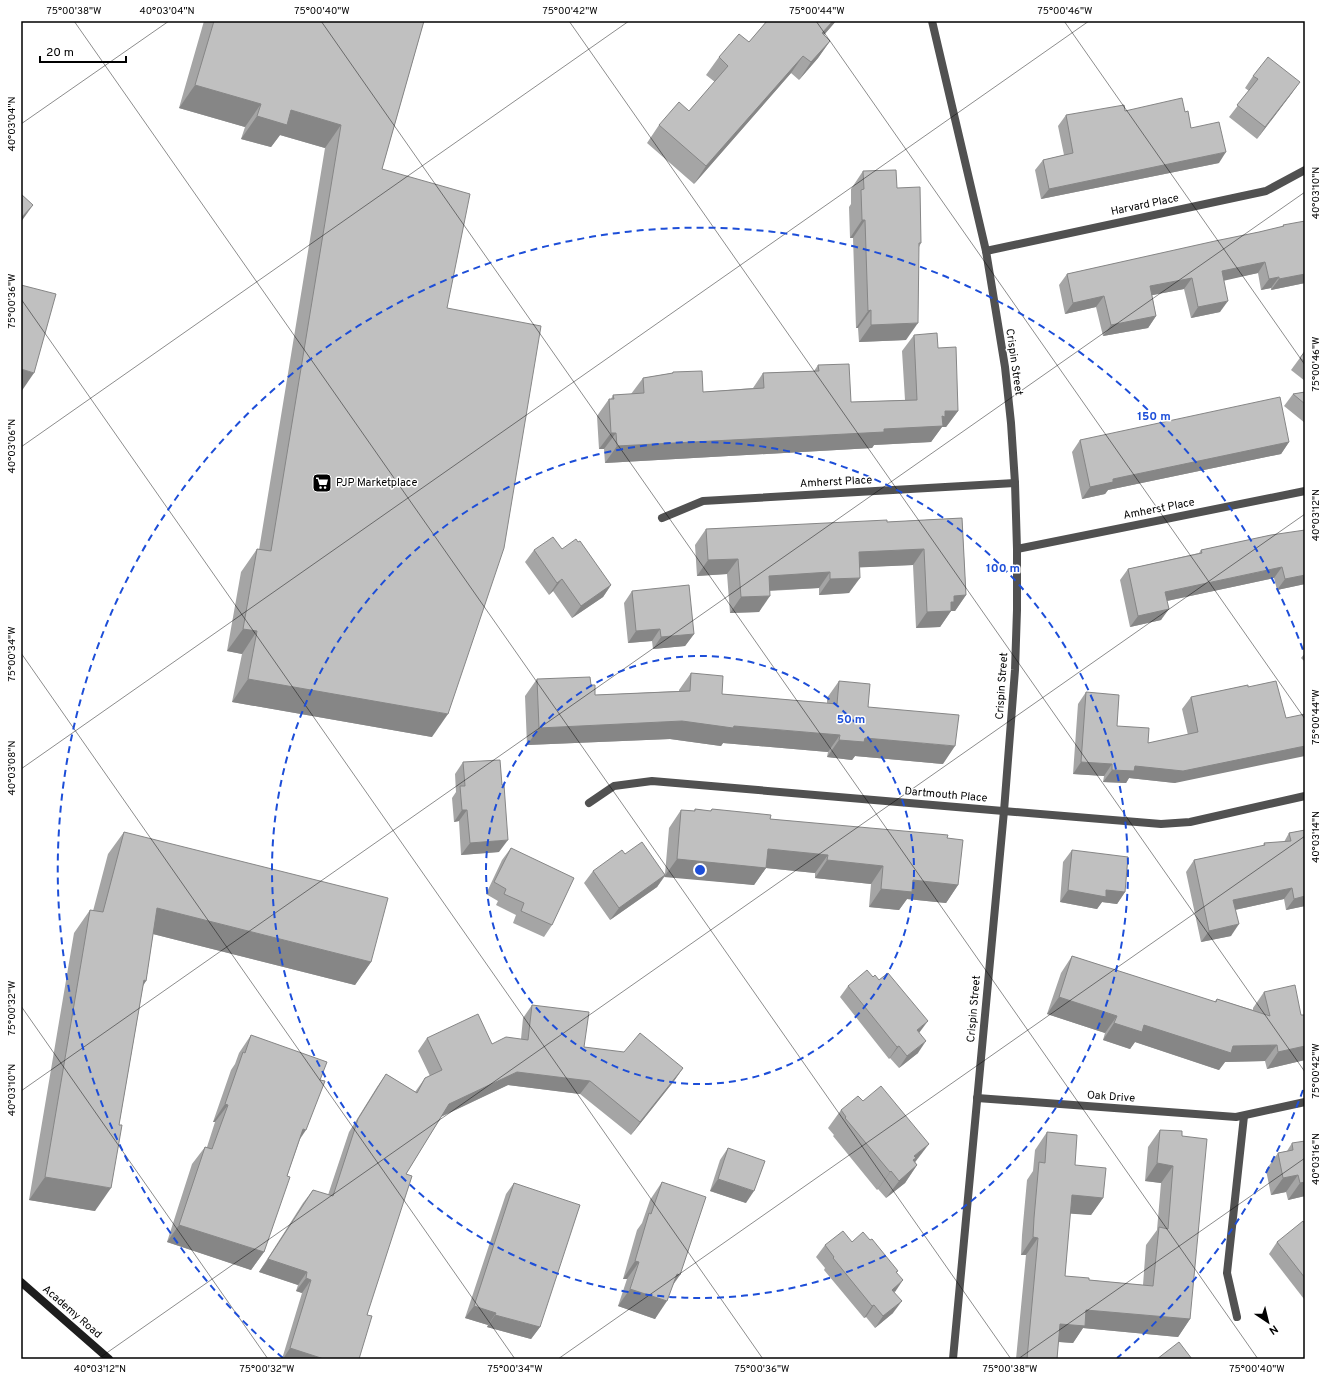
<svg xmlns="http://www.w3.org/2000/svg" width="1326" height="1380" font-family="Overpass,sans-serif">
	<rect width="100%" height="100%" fill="#fff"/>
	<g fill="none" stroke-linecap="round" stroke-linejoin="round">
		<!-- street -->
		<g stroke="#515151" stroke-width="8">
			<polyline points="932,21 986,251 1005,367 1011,423 1015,483 1017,549 1017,610 1015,670 1004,811 953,1359"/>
			<polyline points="986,251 1266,191 1305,170"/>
			<polyline points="662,518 703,501 1015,483"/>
			<polyline points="1017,549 1305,491"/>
			<polyline points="589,803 614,786 652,781 968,808 1161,824 1190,822 1305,796"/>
			<polyline points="977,1098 1236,1117 1305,1102"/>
			<polyline points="1237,1317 1227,1273 1244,1116"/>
		</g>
		<!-- secondary -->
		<polyline stroke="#1e1e1e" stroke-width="8" points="21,1282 109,1359"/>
	</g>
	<!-- wall -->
	<g fill="#a5a5a5">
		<polygon points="204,21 424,21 382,169 447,308 432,737 232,702 242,654 227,651 241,572 257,549 259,550 325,148 280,135 271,147 241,139 245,127 179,108"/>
		<polygon points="767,21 836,21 824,35 830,41 818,58 799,80 791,73 694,184 647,143 659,125 689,111 715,82 706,75 719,57 749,42"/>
		<polygon points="1253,76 1292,93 1257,139 1229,117 1249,91 1245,88"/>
		<polygon points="1125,111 1185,112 1191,128 1219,163 1041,199 1035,170 1043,160 1064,155 1058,126 1066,115"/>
		<polygon points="863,171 897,188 921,243 919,247 906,340 859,342 858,328 856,328 853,238 850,238 849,207 851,204 851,189"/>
		<polygon points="1283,225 1305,283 1271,290 1271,288 1261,290 1258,273 1223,280 1220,312 1191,318 1184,289 1152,295 1156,316 1148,328 1103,336 1096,307 1065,314 1059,285 1067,274 1259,232 1282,227"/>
		<polygon points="914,335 938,348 958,411 946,427 942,427 931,442 874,445 872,448 605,463 604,449 599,449 597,416 609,399 611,399 613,395 631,394 643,378 672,373 673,372 703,392 753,388 763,373 814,371 818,365 851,402 905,400 902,351"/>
		<polygon points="1305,351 1305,381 1291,370"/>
		<polygon points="1305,392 1305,423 1284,406 1293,394"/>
		<polygon points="1080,440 1289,442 1281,454 1108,490 1105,494 1082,499 1072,452"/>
		<polygon points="962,518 966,595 955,611 951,611 940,627 916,628 913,565 860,567 849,593 819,595 819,588 770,591 759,612 730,613 727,574 697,576 695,545 706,529 887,522"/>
		<polygon points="1271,535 1305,584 1277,590 1274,578 1167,601 1161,620 1130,627 1120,580 1128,569 1199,553 1201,550"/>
		<polygon points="562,549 611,585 603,597 572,618 553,591 549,595 525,562 534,550"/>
		<polygon points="632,591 694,634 685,646 653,649 652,641 628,643 624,603"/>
		<polygon points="1305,653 1305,662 1301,658"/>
		<polygon points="691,673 722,694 827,703 827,698 839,681 868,707 943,764 855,756 852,760 827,757 828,752 723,743 721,746 670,739 527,745 525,696 537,679 591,685 595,695 679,691 679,690"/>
		<polygon points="1248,685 1175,783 1129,778 1126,783 1103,782 1104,776 1073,774 1078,704 1086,692 1117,726 1148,743 1188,735 1182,709 1191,697"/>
		<polygon points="463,762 499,852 461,855 459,821 454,822 452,798 456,792 455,774"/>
		<polygon points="695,809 710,811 712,809 770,819 947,838 958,885 946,903 907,899 899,910 869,907 871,884 815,878 815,873 766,868 754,885 665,876 657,887 610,920 584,883 593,871 625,854 665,874 669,828 681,810 694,811"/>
		<polygon points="1305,830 1305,906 1286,910 1284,899 1235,910 1231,936 1201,942 1186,872 1194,860 1263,846 1264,843 1284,842 1289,833"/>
		<polygon points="124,832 371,962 355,985 153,934 146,981 143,986 119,1125 95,1211 29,1200 74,933 90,910 93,911 108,854"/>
		<polygon points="511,848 552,925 544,937 513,923 516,915 496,905 498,901 486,894 502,860"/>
		<polygon points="1072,850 1125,892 1117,904 1102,902 1097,909 1060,902 1063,862"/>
		<polygon points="1072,956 1214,1002 1217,999 1253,1010 1253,1008 1264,992 1301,1015 1305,1015 1305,1060 1267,1069 1265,1061 1225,1062 1219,1070 1135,1042 1130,1049 1103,1040 1105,1033 1047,1014 1061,973"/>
		<polygon points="848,986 919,1033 918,1053 899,1068 890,1058 889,1059 840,997"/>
		<polygon points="532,1005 584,1047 683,1068 674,1081 631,1135 580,1094 508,1085 441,1117 406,1174 367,1315 359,1359 282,1359 302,1293 296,1291 298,1285 259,1272 303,1203 313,1190 328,1195 349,1132 377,1087 386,1074 415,1092 425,1078 430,1076 418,1051 427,1038 492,1044 521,1039 523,1018"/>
		<polygon points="251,1035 300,1139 287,1176 264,1252 251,1270 167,1242 192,1164 205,1147 207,1147 215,1122 213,1122 231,1070 235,1064 239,1053"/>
		<polygon points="841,1110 916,1161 915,1162 917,1165 905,1183 886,1198 878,1189 877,1190 833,1136 834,1135 828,1128"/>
		<polygon points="1160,1130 1182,1136 1190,1319 1178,1337 1083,1328 1073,1343 1058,1342 1057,1359 1016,1359 1026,1255 1021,1255 1022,1235 1027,1180 1033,1171 1035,1150 1047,1132 1103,1198 1091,1215 1070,1213 1065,1276 1089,1280 1143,1285 1146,1245 1157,1230 1161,1183 1145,1181 1148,1147"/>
		<polygon points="1292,1143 1305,1196 1288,1200 1286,1192 1271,1195 1266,1170 1278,1153 1287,1151"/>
		<polygon points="728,1148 746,1203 710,1191 720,1160"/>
		<polygon points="662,1182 673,1285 655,1319 618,1306 627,1279 623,1279 637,1230 642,1223 650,1200"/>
		<polygon points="514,1183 540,1327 531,1339 487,1327 488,1325 465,1318 506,1194"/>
		<polygon points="1305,1224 1305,1298 1304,1299 1269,1254 1277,1242"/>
		<polygon points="852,1242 898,1271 896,1273 893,1313 875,1328 866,1317 864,1318 824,1270 825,1268 816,1257 825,1245"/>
	</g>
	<!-- shaded-wall -->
	<g fill="#868686">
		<polygon points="833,21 836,21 810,51 822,33"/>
		<polygon points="830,41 818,58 799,80 811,62"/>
		<polygon points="803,56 791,73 694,184 706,166"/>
		<polygon points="1300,82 1292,93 1257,139 1265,127"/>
		<polygon points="195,85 261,104 245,127 179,108"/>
		<polygon points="291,110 341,125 325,148 280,135 271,147 241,139 257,116"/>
		<polygon points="1226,152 1219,163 1041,199 1049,189"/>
		<polygon points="33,205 21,222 21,218"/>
		<polygon points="862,220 865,220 853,238 850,238"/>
		<polygon points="1265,262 1258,273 1214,283 1222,271"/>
		<polygon points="1305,274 1305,283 1271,290 1279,279"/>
		<polygon points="1279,277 1271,288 1261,290 1269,279"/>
		<polygon points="1192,278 1184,289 1143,297 1150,286"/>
		<polygon points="1104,296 1096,307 1065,314 1073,303"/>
		<polygon points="1228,301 1220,312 1191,318 1198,307"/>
		<polygon points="871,310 858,328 856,328 868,311"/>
		<polygon points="1156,316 1148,328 1103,336 1111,325"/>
		<polygon points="918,323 906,340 859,342 871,325"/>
		<polygon points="21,369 34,373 21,392"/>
		<polygon points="945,411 958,411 946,427 942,427 931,442 874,445 872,448 605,463 617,446 884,429"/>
		<polygon points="611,433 616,433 604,449 599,449"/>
		<polygon points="1289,442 1281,454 1108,490 1105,494 1082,499 1090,487 1113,479"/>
		<polygon points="924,549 913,565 848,568 859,552"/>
		<polygon points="738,559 727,574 697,576 708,560"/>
		<polygon points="1282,567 1274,578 1157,603 1165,592"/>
		<polygon points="830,572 819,588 758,591 769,576"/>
		<polygon points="1305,575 1305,584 1277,590 1285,579"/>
		<polygon points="860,578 849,593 819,595 830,579"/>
		<polygon points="562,579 553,591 549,595 557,583"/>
		<polygon points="611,585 603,597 572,618 581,606"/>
		<polygon points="966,595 955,611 951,611 940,627 916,628 927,612 954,596"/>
		<polygon points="770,596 759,612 730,613 741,597"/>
		<polygon points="1169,609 1161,620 1130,627 1138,616"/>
		<polygon points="243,629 257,631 242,654 227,651"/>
		<polygon points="660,629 652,641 628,643 636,631"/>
		<polygon points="694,634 685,646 653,649 661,637"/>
		<polygon points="248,679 448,714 432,737 232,702"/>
		<polygon points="682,721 734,726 840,735 828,752 723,743 721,746 670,739 527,745 539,728"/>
		<polygon points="865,738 955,746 943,764 855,756 852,760 827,757 839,740"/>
		<polygon points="1305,746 1305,756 1175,783 1129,778 1126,783 1103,782 1112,770 1135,766"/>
		<polygon points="1081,762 1112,764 1104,776 1073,774"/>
		<polygon points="462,810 467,810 459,821 454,822"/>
		<polygon points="508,840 499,852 461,855 470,843"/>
		<polygon points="768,849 828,855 815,873 766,868 754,885 664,877 677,859"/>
		<polygon points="827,860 883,866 871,884 815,878"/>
		<polygon points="665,875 657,887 610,920 619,908"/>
		<polygon points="913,880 958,885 946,903 907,899 899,910 869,907 881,889"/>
		<polygon points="1292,888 1284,899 1225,912 1233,900"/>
		<polygon points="1068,890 1106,890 1125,892 1117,904 1102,902 1097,909 1060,902"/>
		<polygon points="1305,896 1305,906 1286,910 1294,899"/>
		<polygon points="157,908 371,962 355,985 141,931"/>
		<polygon points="1239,924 1231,936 1201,942 1209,931"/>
		<polygon points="144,980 146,981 130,1003"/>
		<polygon points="1059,997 1117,1016 1105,1033 1047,1014"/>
		<polygon points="928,1021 919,1033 909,1042 917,1030"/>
		<polygon points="1114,1023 1144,1025 1233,1046 1277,1045 1265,1061 1225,1062 1219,1070 1135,1042 1130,1049 1103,1040"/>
		<polygon points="926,1041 918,1053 899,1068 907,1056"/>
		<polygon points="899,1046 890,1058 889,1059 897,1047"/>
		<polygon points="1305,1046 1305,1060 1267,1069 1278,1052"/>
		<polygon points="683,1068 674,1081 631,1135 640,1122"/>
		<polygon points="517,1072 590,1081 580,1094 508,1085 440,1117 449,1104"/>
		<polygon points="225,1104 228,1105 215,1122 213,1122"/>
		<polygon points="303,1129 306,1130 294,1148"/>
		<polygon points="929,1144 916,1161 910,1166 914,1156"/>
		<polygon points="1157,1163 1173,1166 1161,1183 1145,1181"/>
		<polygon points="917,1165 905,1183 886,1198 899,1181"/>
		<polygon points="891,1171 878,1189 877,1190 890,1172"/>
		<polygon points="1298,1175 1286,1192 1271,1195 1283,1178"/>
		<polygon points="45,1177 111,1188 95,1211 29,1200"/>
		<polygon points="718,1179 754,1191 746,1203 710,1191"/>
		<polygon points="1305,1182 1305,1196 1288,1200 1300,1183"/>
		<polygon points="1072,1195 1103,1198 1091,1215 1060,1213"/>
		<polygon points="179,1225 264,1252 251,1270 167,1242"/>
		<polygon points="1033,1237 1038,1238 1026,1255 1021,1255"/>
		<polygon points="268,1259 307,1272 298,1285 259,1272"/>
		<polygon points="635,1261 639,1262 627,1279 623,1279"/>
		<polygon points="677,1274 680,1275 668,1292"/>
		<polygon points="306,1278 311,1280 302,1293 296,1291"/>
		<polygon points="903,1280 895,1292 892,1290"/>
		<polygon points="630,1289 667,1301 655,1319 618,1306"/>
		<polygon points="902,1301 893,1313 875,1328 883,1316"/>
		<polygon points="874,1305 866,1317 864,1318 872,1306"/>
		<polygon points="474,1306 496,1313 488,1325 465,1318"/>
		<polygon points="1086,1310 1190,1319 1178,1337 1083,1328 1073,1343 1048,1341 1060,1324"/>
		<polygon points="495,1315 540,1327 531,1339 487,1327"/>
		<polygon points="290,1348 324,1359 283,1359"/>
	</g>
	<!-- building -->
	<g fill="#c0c0c0" stroke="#868686">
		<polygon points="214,21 424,21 382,169 470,194 447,308 541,326 504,548 448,714 248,679 257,631 243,629 257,549 271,551 341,125 291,110 287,125 257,116 261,104 195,85"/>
		<polygon points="767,21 833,21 822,33 830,41 811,62 803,56 706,166 659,125 679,102 689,111 728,66 719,57 739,34 749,42"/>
		<polygon points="1268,57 1300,82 1265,127 1237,105 1258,79 1253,76"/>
		<polygon points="1182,98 1185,112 1188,111 1191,128 1219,122 1226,152 1049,189 1043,160 1073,153 1066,115 1124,105 1125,111"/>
		<polygon points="896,170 897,188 920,187 921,243 919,243 918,323 871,325 871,310 868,311 865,220 862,220 861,190 864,189 863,171"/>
		<polygon points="21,194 33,205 21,218"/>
		<polygon points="1305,221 1305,274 1279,279 1279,277 1269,279 1265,262 1222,271 1228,301 1198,307 1192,278 1150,286 1156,316 1111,325 1104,296 1073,303 1067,274 1215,241 1259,232 1284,226 1283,225"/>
		<polygon points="21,285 56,294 34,373 21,369"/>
		<polygon points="937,333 938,348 956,347 958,411 945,411 945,417 942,416 943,426 884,429 884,432 617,446 616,433 611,433 609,399 614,399 613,395 644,393 643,378 673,373 673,372 702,371 703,392 764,388 763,373 819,371 818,365 849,364 851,402 917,400 914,335"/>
		<polygon points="1305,351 1305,362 1300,358"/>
		<polygon points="1305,392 1305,404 1293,394"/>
		<polygon points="1280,397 1289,442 1113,479 1113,482 1090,487 1080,440"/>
		<polygon points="962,518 966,595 954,596 954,602 951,602 951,611 927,612 924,549 859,552 860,578 830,579 830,572 769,576 770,596 741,597 738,559 708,560 706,529 887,520 887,522"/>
		<polygon points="1305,530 1305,575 1285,579 1282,567 1165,592 1169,609 1138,616 1128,569 1202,553 1201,550 1271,535"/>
		<polygon points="553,537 562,549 576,539 578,542 580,541 611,585 581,606 562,579 557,583 534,550"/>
		<polygon points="689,585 694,634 661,637 660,629 636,631 632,591"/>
		<polygon points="691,673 723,676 722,694 837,704 839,681 870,684 868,707 959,715 955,746 865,738 864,742 839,740 840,735 734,726 733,728 682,721 539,728 537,679 590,677 591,685 595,685 595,695 690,691"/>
		<polygon points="1276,681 1286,718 1305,714 1305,746 1183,771 1135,766 1134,771 1112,770 1112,764 1081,762 1086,692 1119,695 1117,726 1149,728 1148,743 1198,732 1191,697 1248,685 1248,687"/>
		<polygon points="500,760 502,785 504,785 508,840 470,843 467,810 462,810 460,786 465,786 463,762"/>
		<polygon points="695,809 711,811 712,809 771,815 770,819 948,835 947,838 963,840 958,885 913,880 912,892 881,889 883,866 827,860 828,855 768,849 766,868 677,859 681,810 695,811"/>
		<polygon points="1305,830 1305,896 1294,899 1292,888 1233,900 1239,924 1209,931 1194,860 1265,845 1264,843 1291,841 1289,833"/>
		<polygon points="124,832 388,898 371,962 157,908 146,981 144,980 119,1125 122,1125 111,1188 45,1177 90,910 103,912"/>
		<polygon points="642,842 665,875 619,908 593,871 622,850 625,854"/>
		<polygon points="511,848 574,878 552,925 521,911 524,903 504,894 506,889 494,882"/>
		<polygon points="1072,850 1128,857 1125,892 1106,890 1106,897 1068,890"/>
		<polygon points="1072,956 1216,1002 1217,999 1270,1016 1264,992 1295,985 1301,1015 1305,1015 1305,1046 1278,1052 1277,1045 1233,1046 1231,1053 1144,1025 1142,1032 1114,1023 1117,1016 1059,997"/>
		<polygon points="867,970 873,977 875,975 879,980 888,973 928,1021 917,1030 926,1041 907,1056 899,1046 897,1047 848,986"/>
		<polygon points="532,1005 589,1012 584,1047 624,1052 640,1033 683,1068 640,1122 590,1081 517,1072 449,1104 406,1174 412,1176 367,1315 372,1316 359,1359 324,1359 290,1348 311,1280 306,1278 307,1272 268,1259 313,1190 333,1196 358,1119 386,1074 417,1093 425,1078 442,1070 427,1038 478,1014 492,1044 506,1037 528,1040"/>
		<polygon points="251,1035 327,1062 320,1080 325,1081 306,1130 303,1129 287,1176 290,1177 264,1252 179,1225 205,1147 212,1149 228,1105 225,1104 243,1052 245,1053"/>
		<polygon points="881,1086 929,1144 914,1156 916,1158 913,1160 917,1165 899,1181 891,1171 890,1172 845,1118 846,1117 841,1110 858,1096 863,1101"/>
		<polygon points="1160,1130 1182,1131 1182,1136 1207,1139 1190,1319 1086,1310 1085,1326 1060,1324 1057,1359 1027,1359 1038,1238 1033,1237 1034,1218 1039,1162 1045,1163 1047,1132 1077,1135 1075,1165 1106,1168 1103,1198 1072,1195 1065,1276 1089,1278 1089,1280 1153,1286 1159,1227 1168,1229 1173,1166 1157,1163"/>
		<polygon points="1305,1141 1305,1182 1300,1183 1298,1175 1283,1178 1278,1153 1293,1150 1292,1143"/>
		<polygon points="728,1148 765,1161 754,1191 718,1179"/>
		<polygon points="662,1182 706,1197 680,1275 677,1274 667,1301 630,1289 639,1262 635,1261 649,1213 651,1214"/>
		<polygon points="514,1183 580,1205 540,1327 495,1315 496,1313 474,1306"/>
		<polygon points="1303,1221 1305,1224 1305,1278 1277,1242"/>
		<polygon points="843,1231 852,1242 863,1232 870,1240 872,1239 898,1271 896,1272 903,1280 892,1290 902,1301 883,1316 874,1305 872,1306 833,1258 834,1257 825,1245"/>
		<polygon points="1179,1342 1192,1359 1157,1359"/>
	</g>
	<!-- ticks -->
	<path fill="none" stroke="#000" stroke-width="1" stroke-opacity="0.45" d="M74,21L1011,1359M321,21L1258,1359M569,21L1305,1072M816,21L1305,719M1064,21L1305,365M21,124L169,21M21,299L763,1359M21,447L629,21M21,653L515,1359M21,769L1089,21M21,1006L268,1359M21,1091L1305,192M98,1359L1305,514M558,1359L1305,836M1018,1359L1305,1158"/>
	<!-- distance rings -->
	<g fill="none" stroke="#1d4ed8" stroke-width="2" stroke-dasharray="7 5">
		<circle cx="700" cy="870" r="214"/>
		<circle cx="700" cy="870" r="428"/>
		<path d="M1303 1090A642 642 0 0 1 1117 1358M283 1358A642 642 0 1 1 1303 650"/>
	</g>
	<!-- icons -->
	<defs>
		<symbol id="supermarket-square" viewBox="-11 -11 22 22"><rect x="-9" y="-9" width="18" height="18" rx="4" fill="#000" stroke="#fff"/><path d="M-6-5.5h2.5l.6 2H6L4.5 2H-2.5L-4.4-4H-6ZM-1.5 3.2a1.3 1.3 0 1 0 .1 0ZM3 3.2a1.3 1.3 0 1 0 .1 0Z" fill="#fff"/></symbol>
	</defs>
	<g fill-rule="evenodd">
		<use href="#supermarket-square" x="311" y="472" width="22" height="22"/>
	</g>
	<g text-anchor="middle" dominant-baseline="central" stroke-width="3" stroke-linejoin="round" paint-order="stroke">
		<!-- street labels -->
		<g font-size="11" fill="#000" stroke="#fff">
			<text transform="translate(1145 205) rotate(-12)">Harvard Place</text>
			<text transform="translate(1014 362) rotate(82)">Crispin Street</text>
			<text transform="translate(836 482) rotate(-3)">Amherst Place</text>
			<text transform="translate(1159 509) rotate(-11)">Amherst Place</text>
			<text transform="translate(1002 686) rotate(-86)">Crispin Street</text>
			<text transform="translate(946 795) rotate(5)">Dartmouth Place</text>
			<text transform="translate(974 1009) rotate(-85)">Crispin Street</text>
			<text transform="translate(1111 1097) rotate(4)">Oak Drive</text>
			<text transform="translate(72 1312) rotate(41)">Academy Road</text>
		</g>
		<!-- poi labels -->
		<g font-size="11" fill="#000" stroke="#fff" text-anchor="start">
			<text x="336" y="483">PJP Marketplace</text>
		</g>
	</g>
	<circle cx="700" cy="870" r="6" fill="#1d4ed8" stroke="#fff" stroke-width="2"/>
	<g font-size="12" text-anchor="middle" font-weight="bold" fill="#1d4ed8" stroke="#fff" stroke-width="3" stroke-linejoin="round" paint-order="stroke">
		<text x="1154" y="420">150 m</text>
		<text x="1003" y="572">100 m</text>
		<text x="851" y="723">50 m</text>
	</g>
	<!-- border -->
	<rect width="1326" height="1380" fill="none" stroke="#ffffff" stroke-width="44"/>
	<!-- north arrow -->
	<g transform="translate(1268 1322) rotate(145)" stroke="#ffffff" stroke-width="3" paint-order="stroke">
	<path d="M0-3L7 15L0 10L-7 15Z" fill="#000000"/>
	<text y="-6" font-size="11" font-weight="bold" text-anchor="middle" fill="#000000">N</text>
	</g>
	<!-- scale -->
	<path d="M40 56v6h86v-6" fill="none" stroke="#000000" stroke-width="2"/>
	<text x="46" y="56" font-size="12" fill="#000000" stroke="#ffffff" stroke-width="3" paint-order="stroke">20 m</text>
	<rect x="22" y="22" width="1282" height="1336" fill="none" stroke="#000" stroke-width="1.5"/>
	<g font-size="10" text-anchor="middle" fill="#000">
		<text x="74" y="14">75°00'38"W</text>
		<text x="167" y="14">40°03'04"N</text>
		<text x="322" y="14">75°00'40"W</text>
		<text x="570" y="14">75°00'42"W</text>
		<text x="817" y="14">75°00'44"W</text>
		<text x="1065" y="14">75°00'46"W</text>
		<text transform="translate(11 124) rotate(-90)" y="4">40°03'04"N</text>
		<text transform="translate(1315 193) rotate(-90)" y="4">40°03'10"N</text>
		<text transform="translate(11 301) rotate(-90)" y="4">75°00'36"W</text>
		<text transform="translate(1315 364) rotate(-90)" y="4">75°00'46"W</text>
		<text transform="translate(11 446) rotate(-90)" y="4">40°03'06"N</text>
		<text transform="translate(1315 515) rotate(-90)" y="4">40°03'12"N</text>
		<text transform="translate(11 654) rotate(-90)" y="4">75°00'34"W</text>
		<text transform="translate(1315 717) rotate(-90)" y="4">75°00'44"W</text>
		<text transform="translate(11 768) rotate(-90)" y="4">40°03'08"N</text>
		<text transform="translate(1315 837) rotate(-90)" y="4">40°03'14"N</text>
		<text transform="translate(11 1008) rotate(-90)" y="4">75°00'32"W</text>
		<text transform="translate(1315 1071) rotate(-90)" y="4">75°00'42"W</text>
		<text transform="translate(11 1090) rotate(-90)" y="4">40°03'10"N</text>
		<text transform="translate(1315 1159) rotate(-90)" y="4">40°03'16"N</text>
		<text x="100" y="1372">40°03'12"N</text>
		<text x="267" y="1372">75°00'32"W</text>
		<text x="515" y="1372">75°00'34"W</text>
		<text x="762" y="1372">75°00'36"W</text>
		<text x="1010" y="1372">75°00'38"W</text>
		<text x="1257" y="1372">75°00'40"W</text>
	</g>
</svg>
